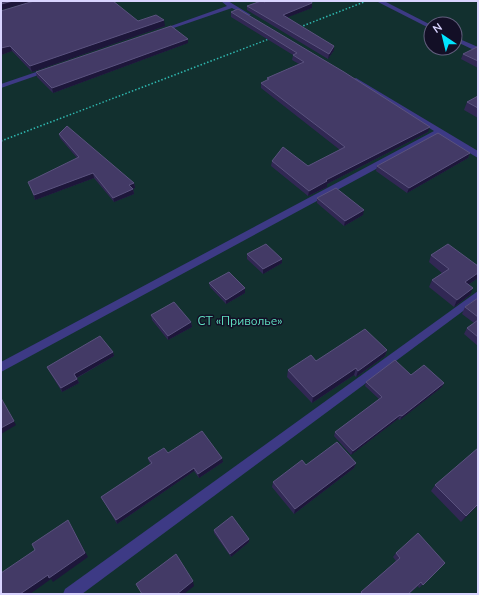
<svg xmlns="http://www.w3.org/2000/svg" width="479" height="595" font-family="'Nunito Sans',sans-serif">
	<rect width="100%" height="100%" fill="#130f26"/>
	<!-- green -->
	<path fill="#12302f" fill-rule="evenodd" d="M1,1H478V594H1ZM431,24H455V48H431Z"/>
	<g fill="none" stroke-linecap="round" stroke-linejoin="round">
		<!-- path -->
		<g stroke="#2fb8b0" stroke-width="1.5" stroke-dasharray="1.5 2" stroke-linecap="butt">
			<polyline points="300,27 364,2"/>
			<polyline points="1,141 269,39"/>
		</g>
		<!-- minor -->
		<g fill="#3d3a85" fill-rule="evenodd">
			<polygon points="221,1 228,1 251,15 246,16 232,8 162,32 157,31 227,6"/>
			<polygon points="376,1 384,1 431,25 431,29"/>
			<polygon points="455,37 478,47 478,52 455,41"/>
			<polygon points="48,68 51,70 50,71 1,88 1,84"/>
			<polygon points="356,78 478,151 478,158 439,135 1,372 1,362 434,131 354,81 352,80"/>
			<polygon points="478,291 478,300 82,594 63,594 65,589"/>
		</g>
	</g>
	<!-- wall -->
	<g fill="#312854">
		<polygon points="264,2 312,8 287,17 334,50 328,59 247,10 247,6"/>
		<polygon points="1,11 138,21 165,26 32,72 12,51 1,55"/>
		<polygon points="231,12 428,132 327,184 327,187 308,196 271,166 272,161 308,166 340,150 261,88 261,83 267,81 267,78 299,64 292,60 293,55 231,17"/>
		<polygon points="188,43 53,93 37,77 36,72"/>
		<polygon points="478,47 478,68 461,59 463,54"/>
		<polygon points="478,96 478,118 464,110 467,102"/>
		<polygon points="59,134 134,183 135,188 133,189 134,194 114,202 94,178 35,200 30,186 77,158 60,138"/>
		<polygon points="470,153 468,158 407,193 376,171 377,166"/>
		<polygon points="317,198 363,215 344,226 317,203"/>
		<polygon points="247,254 282,259 282,263 263,274 247,259"/>
		<polygon points="431,255 478,266 478,278 468,285 470,295 454,307 429,287 432,280 442,273 429,262"/>
		<polygon points="209,283 245,288 245,293 226,304 210,287"/>
		<polygon points="478,298 478,346 464,334 467,328 474,323 462,314 465,307"/>
		<polygon points="151,315 191,322 192,327 168,340 152,320"/>
		<polygon points="387,350 385,356 356,377 354,375 312,403 287,377 288,370 316,361"/>
		<polygon points="113,352 114,356 77,378 79,383 62,392 49,371 47,367"/>
		<polygon points="411,375 444,383 442,387 400,420 398,419 351,455 334,436 335,432 379,399 365,386 366,382"/>
		<polygon points="168,453 223,462 199,478 194,471 117,524 101,497 151,464 149,462 148,458"/>
		<polygon points="356,463 354,468 294,514 272,487 273,482 306,465"/>
		<polygon points="435,485 478,505 461,522 431,491"/>
		<polygon points="214,530 249,542 231,557 214,533"/>
		<polygon points="396,553 445,563 419,588 418,586 409,594 360,594 361,592 396,561 393,557"/>
	</g>
	<!-- shaded-wall -->
	<g fill="#1d163a">
		<polygon points="13,1 34,1 1,10 1,4"/>
		<polygon points="312,3 312,8 283,19 283,15"/>
		<polygon points="164,20 165,26 32,72 30,66"/>
		<polygon points="188,39 188,43 53,93 52,88"/>
		<polygon points="10,46 12,51 1,55 1,48"/>
		<polygon points="334,46 334,50 328,59 329,54"/>
		<polygon points="430,127 428,132 327,184 327,187 308,196 309,191 326,180"/>
		<polygon points="470,153 468,158 407,193 409,188"/>
		<polygon points="93,173 94,178 35,200 34,195"/>
		<polygon points="134,183 135,188 130,190 129,185"/>
		<polygon points="133,189 134,194 114,202 113,198"/>
		<polygon points="364,210 363,215 344,226 345,221"/>
		<polygon points="282,259 282,263 263,274 263,269"/>
		<polygon points="478,273 478,278 462,289 465,282"/>
		<polygon points="245,288 245,293 226,304 226,300"/>
		<polygon points="473,288 470,295 454,307 457,300"/>
		<polygon points="191,322 192,327 168,340 168,336"/>
		<polygon points="387,350 385,356 356,377 358,371"/>
		<polygon points="113,352 114,356 76,378 74,374"/>
		<polygon points="356,368 354,375 312,403 313,397"/>
		<polygon points="77,379 79,383 62,392 61,388"/>
		<polygon points="444,383 442,387 400,420 402,416"/>
		<polygon points="1,398 16,425 1,434"/>
		<polygon points="400,415 398,419 351,455 353,451"/>
		<polygon points="222,458 223,462 199,478 198,474"/>
		<polygon points="356,463 354,468 294,514 295,509"/>
		<polygon points="194,468 194,471 117,524 116,520"/>
		<polygon points="478,504 478,505 461,522 466,516"/>
		<polygon points="68,520 88,557 53,582 51,579 30,594 20,594"/>
		<polygon points="249,539 249,542 231,557 230,554"/>
		<polygon points="193,581 194,586 184,594 177,594"/>
	</g>
	<!-- building -->
	<g fill="#433a66" stroke="#5a527e">
		<polygon points="1,1 13,1 1,4"/>
		<polygon points="34,1 113,1 138,21 156,15 164,20 30,66 10,46 1,48 1,11"/>
		<polygon points="261,1 263,1 264,2 267,1 311,1 312,3 283,15 334,46 329,54 247,6"/>
		<polygon points="238,9 344,72 430,127 326,180 327,181 309,191 272,161 283,147 308,166 345,147 261,83 269,79 267,78 304,62 293,55 297,53 231,12"/>
		<polygon points="171,26 188,39 52,88 36,72"/>
		<polygon points="477,47 478,47 478,61 463,54"/>
		<polygon points="478,96 478,108 467,102"/>
		<polygon points="67,126 134,183 129,185 133,189 113,198 93,173 34,195 28,182 79,157 59,134"/>
		<polygon points="438,133 470,153 409,188 377,166"/>
		<polygon points="336,188 364,210 345,221 317,198"/>
		<polygon points="266,244 282,259 263,269 247,254"/>
		<polygon points="448,244 478,266 478,273 465,282 473,288 457,300 432,280 449,269 431,255"/>
		<polygon points="229,272 245,288 226,300 209,283"/>
		<polygon points="478,298 478,317 465,307"/>
		<polygon points="174,302 191,322 168,336 151,315"/>
		<polygon points="478,320 478,337 467,328"/>
		<polygon points="365,329 387,350 358,371 356,368 313,397 288,370 311,355 316,361"/>
		<polygon points="100,336 113,352 74,374 77,379 61,388 47,367"/>
		<polygon points="395,360 411,375 424,365 444,383 402,416 400,415 353,451 335,432 382,397 366,382"/>
		<polygon points="1,398 14,421 1,428"/>
		<polygon points="202,431 222,458 198,474 194,468 116,520 101,497 152,463 148,458 164,448 168,453"/>
		<polygon points="337,442 356,463 295,509 273,482 302,460 306,465"/>
		<polygon points="478,448 478,504 466,516 435,485"/>
		<polygon points="232,516 249,539 230,554 214,530"/>
		<polygon points="68,520 85,553 49,578 48,575 20,594 1,594 1,573 35,550 32,544"/>
		<polygon points="418,533 445,563 423,585 421,582 408,594 363,594 361,592 400,558 396,553"/>
		<polygon points="176,554 193,581 177,594 142,594 136,584"/>
	</g>
	<g text-anchor="middle" dominant-baseline="central" stroke-width="3" stroke-linejoin="round" paint-order="stroke">
		<!-- park labels -->
		<g font-size="12" fill="#5fe0c0" stroke="#130f26">
			<text x="240" y="321">СТ «Приволье»</text>
		</g>
	</g>
	<!-- border -->
	<rect width="479" height="595" fill="none" stroke="#d9d4ff" stroke-width="4"/>
	<!-- north arrow -->
	<g transform="translate(443 36) rotate(325)"><circle r="19" fill="#130f26" stroke="#625e7d"/>
	<path d="M0-3L7 15L0 10L-7 15Z" fill="#00e5ff"/>
	<text y="-6" font-size="11" font-weight="bold" text-anchor="middle" fill="#d9d4ff">N</text>
	</g>
</svg>
